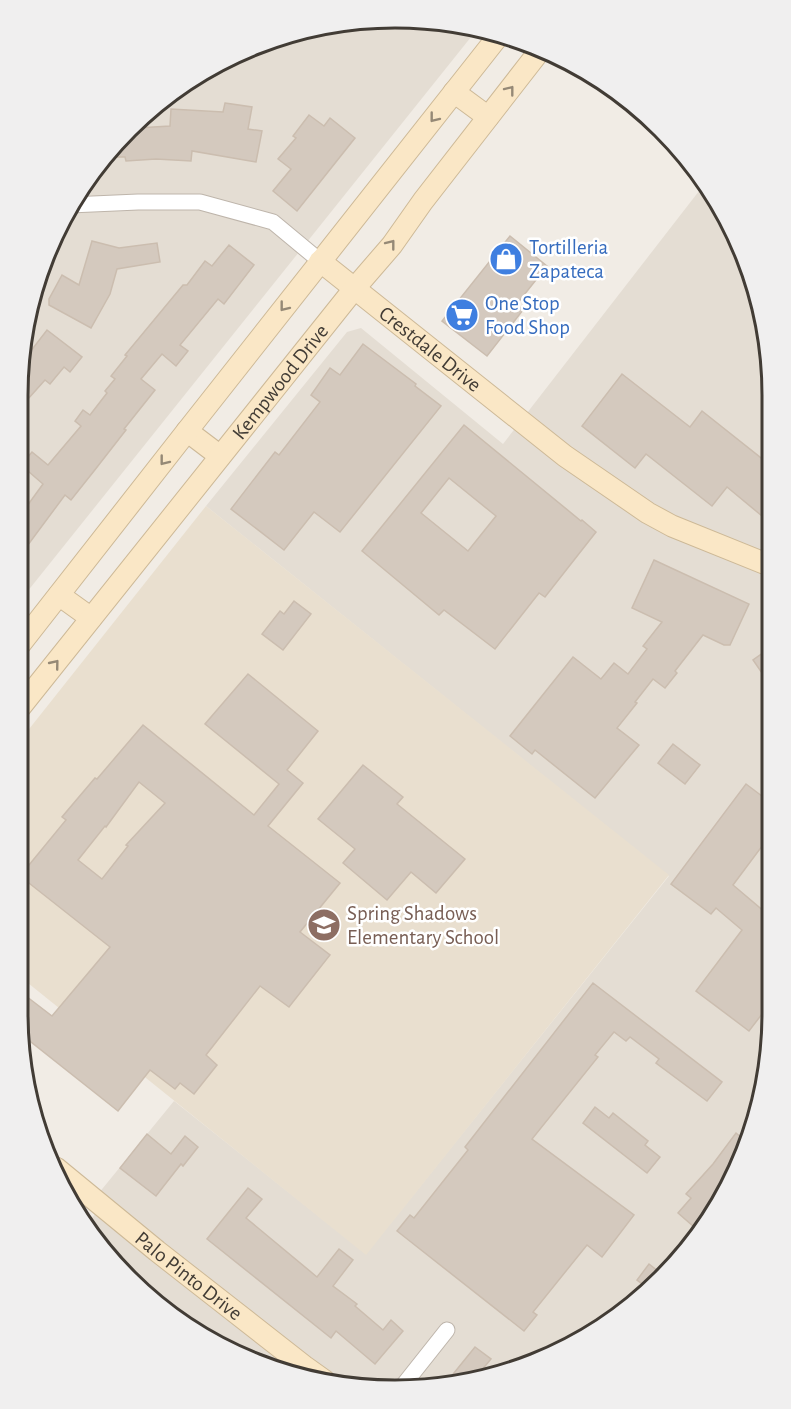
<svg xmlns="http://www.w3.org/2000/svg" width="791" height="1409" font-family="'Alegreya Sans',sans-serif">
	<rect width="100%" height="100%" fill="#f1ece5"/>
	<!-- residential -->
	<g fill="#e4ddd3">
		<polygon points="445,21 475,32 19,602 19,371 31,297 69,206 166,96 298,31"/>
		<polygon points="706,182 710,186 753,274 770,347 772,1038 753,1135 722,1203 644,1298 540,1362 420,1390 297,1378 186,1327 96,1243 86,1225 102,1206 94,1199 174,1101 366,1254 669,876 206,506 347,332 361,328 503,444"/>
	</g>
	<!-- education -->
	<polygon fill="#e9dfcf" points="206,506 669,875 366,1255 18,975 18,743"/>
	<!-- building -->
	<g fill="#d4c9be" stroke="#cbbdaf" stroke-width="1.5" fill-rule="evenodd">
		<polygon points="225,103 252,107 248,129 262,131 256,162 192,151 191,161 156,159 126,161 125,157 112,157 137,128 170,126 171,109 223,112"/>
		<polygon points="309,115 324,126 330,118 355,138 297,211 273,191 291,169 278,159 296,138 293,136"/>
		<polygon points="510,236 547,266 516,305 523,310 487,356 442,321"/>
		<polygon points="92,241 119,248 157,243 160,262 117,269 110,294 91,328 49,305 49,299 62,275 79,285"/>
		<polygon points="229,245 254,265 224,304 218,299 180,345 188,351 176,366 162,354 141,379 155,390 124,429 126,430 94,471 71,500 65,495 19,557 19,517 43,484 21,465 32,452 48,465 81,426 75,421 83,410 90,415 107,393 105,391 115,379 111,376 127,356 125,355 183,285 187,285 205,261 212,266"/>
		<polygon points="47,330 82,357 70,372 64,367 50,384 45,380 19,409 20,365"/>
		<polygon points="363,344 416,384 415,386 441,406 340,532 314,512 284,550 231,509 275,452 279,455 320,402 311,395 330,368 340,375"/>
		<polygon points="622,374 690,427 702,411 770,465 770,505 762,516 727,487 712,506 646,454 635,468 582,426"/>
		<path d="M464,425L581,521L582,520L596,532L545,597L539,593L495,649L444,610L439,615L362,551ZM449,478L496,516L468,551L421,513Z"/>
		<polygon points="654,560 749,604 730,645 724,645 703,635 675,671 677,673 665,688 653,679 635,702 637,703 617,728 639,745 595,798 535,750 532,754 510,736 573,657 601,679 614,663 628,674 647,649 643,646 662,622 632,608"/>
		<polygon points="294,601 311,614 283,650 262,634 280,611 284,614"/>
		<polygon points="771,647 771,686 753,660"/>
		<path d="M248,674L318,731L287,770L303,783L268,826L340,883L300,932L330,955L289,1007L260,986L206,1055L217,1065L194,1094L180,1083L175,1089L150,1070L118,1111L21,1034L18,1014V990L52,1016L110,947L20,876L66,820L62,817L95,778L97,779L143,725L254,815L279,784L205,724ZM139,782L165,803L126,845L128,846L102,879L78,860L105,826L106,827Z"/>
		<polygon points="673,744 700,765 685,784 658,763"/>
		<polygon points="363,765 403,797 397,804 465,859 436,893 411,872 387,900 343,863 355,849 318,819"/>
		<polygon points="746,784 771,803 771,834 733,885 772,918 772,1001 749,1031 696,991 742,930 716,908 711,914 671,884"/>
		<polygon points="593,983 722,1082 707,1101 656,1063 659,1059 630,1037 626,1041 614,1032 595,1055 598,1057 532,1139 634,1215 602,1257 587,1245 533,1312 537,1315 524,1331 397,1231 410,1215 414,1218 468,1150 465,1147"/>
		<polygon points="595,1107 609,1118 613,1113 648,1141 645,1145 660,1157 647,1173 583,1123"/>
		<polygon points="736,1133 749,1144 722,1203 700,1229 694,1224 693,1226 678,1213 691,1198 686,1194 713,1164"/>
		<polygon points="147,1134 171,1154 185,1136 198,1147 183,1166 181,1164 156,1196 120,1168"/>
		<polygon points="248,1188 262,1199 246,1218 317,1277 339,1249 353,1260 333,1286 357,1304 355,1306 383,1330 391,1320 403,1331 375,1364 336,1331 331,1338 207,1239"/>
		<polygon points="649,1264 663,1275 650,1290 637,1280"/>
		<polygon points="475,1347 491,1359 476,1377 445,1384"/>
	</g>
	<g fill="none" stroke-linecap="round" stroke-linejoin="round">
		<defs>
			<g id="street">
				<polyline points="70,205 138,202 200,202 273,222 320,261"/>
				<polyline points="401,1388 447,1330"/>
			</g>
			<g id="secondary">
				<polyline points="454,92 488,117"/>
				<path id="s1" d="M320,261L565,456L648,513L672,526L771,566"/>
				<polyline points="187,431 220,456"/>
				<polyline points="59,595 91,618"/>
				<polyline points="18,647 187,431 496,39"/>
				<path id="s2" d="M18,710L354,289L392,245L423,201L538,53"/>
				<path id="s3" d="M56,1168L157,1251L304,1366L325,1381"/>
			</g>
		</defs>
		<!-- street casing -->
		<use href="#street" stroke="#beb5ab" stroke-width="17"/>
		<!-- secondary casing -->
		<use href="#secondary" stroke="#cdb997" stroke-width="23"/>
		<!-- street -->
		<use href="#street" stroke="#fff" stroke-width="15"/>
		<!-- secondary -->
		<use href="#secondary" stroke="#fae7c6" stroke-width="21"/>
	</g>
	<!-- one-way arrows -->
	<defs><path id="oneway-chevron" d="M-2-3.5L2.5 0L-2 3.5" fill="none" stroke-width="1.6" stroke-linecap="round" stroke-linejoin="round" transform="scale(1.5)"/></defs>
	<g stroke="#958976">
		<use href="#oneway-chevron" transform="translate(510 90) rotate(-52)"/>
		<use href="#oneway-chevron" transform="translate(434 118) rotate(128)"/>
		<use href="#oneway-chevron" transform="translate(391 244) rotate(-52)"/>
		<use href="#oneway-chevron" transform="translate(284 307) rotate(128)"/>
		<use href="#oneway-chevron" transform="translate(164 461) rotate(128)"/>
		<use href="#oneway-chevron" transform="translate(55 664) rotate(-51)"/>
	</g>
	<!-- icons -->
	<defs>
		<symbol id="shop-disc" viewBox="-11 -11 22 22"><circle r="9.5" fill="#3f7fe0" stroke="#fff"/><path d="M-5-2.5h2.3a2.7 3.5 0 0 1 5.4 0H5L5.5 6h-11ZM-1.5-2.5h3a1.5 2.3 0 0 0-3 0Z" fill="#fff"/></symbol>
		<symbol id="supermarket-disc" viewBox="-11 -11 22 22"><circle r="9.5" fill="#3f7fe0" stroke="#fff"/><path d="M-6-5.5h2.5l.6 2H6L4.5 2H-2.5L-4.4-4H-6ZM-1.5 3.2a1.3 1.3 0 1 0 .1 0ZM3 3.2a1.3 1.3 0 1 0 .1 0Z" fill="#fff"/></symbol>
		<symbol id="school-disc" viewBox="-11 -11 22 22"><circle r="9.5" fill="#8d6e63" stroke="#fff"/><path d="M0-5L7-2L0 1L-7-2ZM-4 1L0 2.5L4 1V4Q0 6-4 4Z" fill="#fff"/></symbol>
	</defs>
	<g fill-rule="evenodd">
		<use href="#shop-disc" x="487" y="240" width="38" height="38"/>
		<use href="#supermarket-disc" x="443" y="296" width="38" height="38"/>
		<use href="#school-disc" x="305" y="906" width="38" height="38"/>
	</g>
	<g text-anchor="middle" dominant-baseline="central" stroke-width="5" stroke-linejoin="round" paint-order="stroke">
		<!-- shop labels -->
		<g font-size="21" fill="#366cbe" stroke="#fff" text-anchor="start">
			<text x="529" y="247">Tortilleria<tspan x="529" dy="24">Zapateca</tspan></text>
			<text x="485" y="303">One Stop<tspan x="485" dy="24">Food Shop</tspan></text>
		</g>
		<!-- street labels -->
		<g font-size="21" fill="#423c35" stroke="#fff">
			<text stroke="none"><textPath href="#s1" startOffset="141">Crestdale Drive</textPath></text>
			<text stroke="none"><textPath href="#s2" startOffset="420">Kempwood Drive</textPath></text>
			<text stroke="none"><textPath href="#s3" startOffset="171">Palo Pinto Drive</textPath></text>
		</g>
		<!-- education labels -->
		<g font-size="21" fill="#785e54" stroke="#fff" text-anchor="start">
			<text x="347" y="913">Spring Shadows<tspan x="347" dy="24">Elementary School</tspan></text>
		</g>
	</g>
	<!-- crop -->
	<path d="M0 0H791V1409H0ZM395 28H395A367 367 0 0 1 762 395V1013A367 367 0 0 1 395 1380H395A367 367 0 0 1 28 1013V395A367 367 0 0 1 395 28Z" fill="#f0efef" fill-rule="evenodd"/>
	<path fill="none" stroke="#423c35" stroke-width="3" d="M395 28H395A367 367 0 0 1 762 395V1013A367 367 0 0 1 395 1380H395A367 367 0 0 1 28 1013V395A367 367 0 0 1 395 28Z"/>
</svg>
